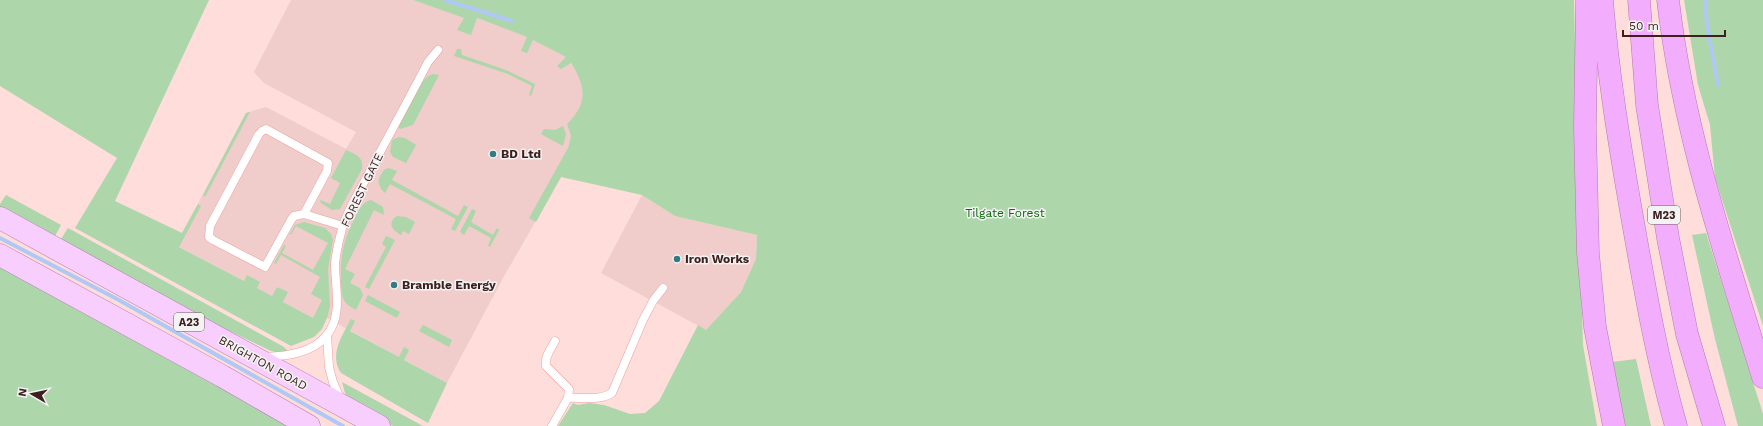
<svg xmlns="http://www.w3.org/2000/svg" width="1763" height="426" font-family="'Work Sans',sans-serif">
	<rect width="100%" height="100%" fill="#feddda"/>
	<!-- built -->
	<g fill="#f0ccca">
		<polygon points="291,0 413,0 465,18 457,30 471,34 476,18 528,37 566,57 578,74 583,86 582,101 577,113 567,124 571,136 561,177 503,278 447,383 327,318 313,318 283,302 287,292 277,287 272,296 257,288 247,276 244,281 176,245 246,113 266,107 346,149 356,132 264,83 254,72"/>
		<polygon points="642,195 675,216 757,235 756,259 741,292 706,330 601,273"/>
	</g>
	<!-- green -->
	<g fill="#add6aa">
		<polygon points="0,0 209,0 115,201 182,233 198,204 201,206 179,247 244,281 247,275 260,282 257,288 272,296 277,287 288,292 283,302 313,318 322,300 311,294 320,277 281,255 276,264 274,263 284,245 286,246 282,253 313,270 328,243 296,226 291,235 290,234 295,225 304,222 325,228 331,234 333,240 328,269 330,306 327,318 322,329 314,337 291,346 75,228 117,158 0,86"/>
		<path d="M413,0H1574L1578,190L1583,345L1597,426H558L573,403L578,405L589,403L604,405L630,414L645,413L659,401L698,325L706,330L741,292L756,259L757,235L675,216L642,195L561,177L536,222L529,218L568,148L571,136L567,124C588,104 586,86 571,63L561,69L557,66L566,57L533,40L527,53L521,51L527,37L477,18L471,35L457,30L464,18Z"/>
		<polygon points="1684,0 1763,0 1763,326 1715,178 1710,125 1698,85"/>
		<polygon points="457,49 461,49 462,55 506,70 535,84 531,96 529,95 532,86 508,74 454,56"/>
		<polygon points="433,74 439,75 413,125 400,129 398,127 422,82 428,76"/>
		<polygon points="250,112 205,197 203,195 246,113"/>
		<polygon points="563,126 566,134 563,146 541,134 544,129 555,130"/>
		<polygon points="399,137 405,138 416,145 406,163 393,157 390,152 392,140"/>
		<path d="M346,150C355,154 364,157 362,169L340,209L332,210L321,203L320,200L330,204L340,183L331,178Z"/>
		<path d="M389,168L397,171L392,180L458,216L464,205L468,207L455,231L451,229L456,219L390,184L385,193C376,185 377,178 385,169Z"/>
		<polygon points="6,195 61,225 55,236 0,207 0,204"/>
		<path d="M371,200L383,207L384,215L374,210L345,269L355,274L350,283L360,288L363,295L356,310C351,307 345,304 343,298C341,292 341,285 341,279C340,256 344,238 355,218C359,210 362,202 371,200Z"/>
		<polygon points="472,209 476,211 471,222 493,235 497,228 499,230 490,247 488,246 491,238 469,226 464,235 460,232"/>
		<path d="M397,216L406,217L415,222L409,234L403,231L401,235C392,230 387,223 397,216Z"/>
		<path d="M68,228L284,347L287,350C282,355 274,352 269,350L156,296L61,239Z"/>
		<polygon points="1706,233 1763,414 1763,426 1738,426 1715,339 1692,235"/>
		<polygon points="386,236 395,240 369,289 365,287 386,247 382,244"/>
		<polygon points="0,265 298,426 0,426"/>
		<polygon points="368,295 400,312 397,318 365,301"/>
		<path d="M351,319L355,321L350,331L399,357L404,347L409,350L404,360L447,383L428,423L341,373C329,354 342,336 351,319Z"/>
		<polygon points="423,325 452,340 449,347 419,331"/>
		<polygon points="1636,359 1651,426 1624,426 1612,362"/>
		<polygon points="342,382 423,426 393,426 351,403 345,393"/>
	</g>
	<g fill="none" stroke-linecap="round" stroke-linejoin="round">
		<!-- stream -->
		<g stroke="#afc8f6" stroke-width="4">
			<polyline points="445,0 512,21"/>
			<polyline points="1705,0 1707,25 1718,85"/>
			<polyline points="0,238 117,299 343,426"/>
		</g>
		<defs>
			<g id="service">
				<polyline points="304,214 327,171 328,163 266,129 262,131 259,134 210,226 209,237 213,240 265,267 291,220 294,216 304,214 343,226"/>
				<polyline points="327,335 329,367 333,382 340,398"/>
				<path d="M266,357C287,356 313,353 327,335C343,315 335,287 335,264C336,253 339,240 342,229C347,210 361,189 370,171C389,135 409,99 428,62L438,50"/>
				<path d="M568,398C583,397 599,401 612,393L643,320L653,301L663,288"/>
				<path d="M552,426L568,398L569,389L546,366C544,357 551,349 555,341"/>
			</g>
			<g id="primary">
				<polyline points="0,218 379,426"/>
				<polyline points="0,255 222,376 309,426"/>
			</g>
			<g id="motorway">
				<polyline points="1587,0 1585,128 1588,253 1595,327 1614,426"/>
				<path d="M1602,0C1608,75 1620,148 1633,222C1645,290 1657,359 1676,426"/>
				<polyline points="1639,0 1647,105 1668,238 1687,334 1714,426"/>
				<path d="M1668,0C1683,130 1725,253 1763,377"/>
			</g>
		</defs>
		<!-- service casing -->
		<use href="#service" stroke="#eea19d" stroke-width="9"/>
		<!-- primary casing -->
		<use href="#primary" stroke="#b37baf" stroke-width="23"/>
		<!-- motorway casing -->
		<use href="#motorway" stroke="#b37baf" stroke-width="23"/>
		<!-- service -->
		<use href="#service" stroke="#fff" stroke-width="8"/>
		<!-- primary -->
		<use href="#primary" stroke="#f8cefe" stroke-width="22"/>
		<!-- motorway -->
		<use href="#motorway" stroke="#f3adfd" stroke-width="22"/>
	</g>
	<!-- markers -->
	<g fill="#337b81" stroke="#f3f3f3" stroke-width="1.5">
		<circle cx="493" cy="154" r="4"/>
		<circle cx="677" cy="259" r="4"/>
		<circle cx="394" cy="285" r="4"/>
	</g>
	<g text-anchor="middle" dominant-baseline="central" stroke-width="3" stroke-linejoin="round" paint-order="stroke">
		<!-- shield labels -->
		<g fill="#f3f3f3" stroke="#745f5e" stroke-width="1">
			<rect x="1648" y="206" width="32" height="18" rx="3"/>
			<rect x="174" y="313" width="30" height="18" rx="3"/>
		</g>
		<g font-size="11" font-weight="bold" fill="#3d1f1e">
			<text x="1664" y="215">M23</text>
			<text x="189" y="322">A23</text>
		</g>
		<!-- poi labels -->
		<g font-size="12" font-weight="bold" fill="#3d1f1e" stroke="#f3f3f3" text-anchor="start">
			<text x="501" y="154">BD Ltd</text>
			<text x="685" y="259">Iron Works</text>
			<text x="402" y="285">Bramble Energy</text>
		</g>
		<!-- street labels -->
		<g font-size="12" fill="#3d1f1e" stroke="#f3f3f3">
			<text transform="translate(362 190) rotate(-64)">FOREST GATE</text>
			<text transform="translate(263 363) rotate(29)">BRIGHTON ROAD</text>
		</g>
		<!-- park labels -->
		<g font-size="12" fill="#0b690a" stroke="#f3f3f3">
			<text x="1005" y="213">Tilgate Forest</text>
		</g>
	</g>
	<!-- north arrow -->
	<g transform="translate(32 394) rotate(279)" stroke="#f3f3f3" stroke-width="3" paint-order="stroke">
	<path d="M0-3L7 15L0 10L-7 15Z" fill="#3d1f1e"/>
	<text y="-6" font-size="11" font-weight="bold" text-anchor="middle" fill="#3d1f1e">N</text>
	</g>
	<!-- scale -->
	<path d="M1623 30v6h102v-6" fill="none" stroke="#3d1f1e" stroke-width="2"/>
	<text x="1629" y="30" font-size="12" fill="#3d1f1e" stroke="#f3f3f3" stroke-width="3" paint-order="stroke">50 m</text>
</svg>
